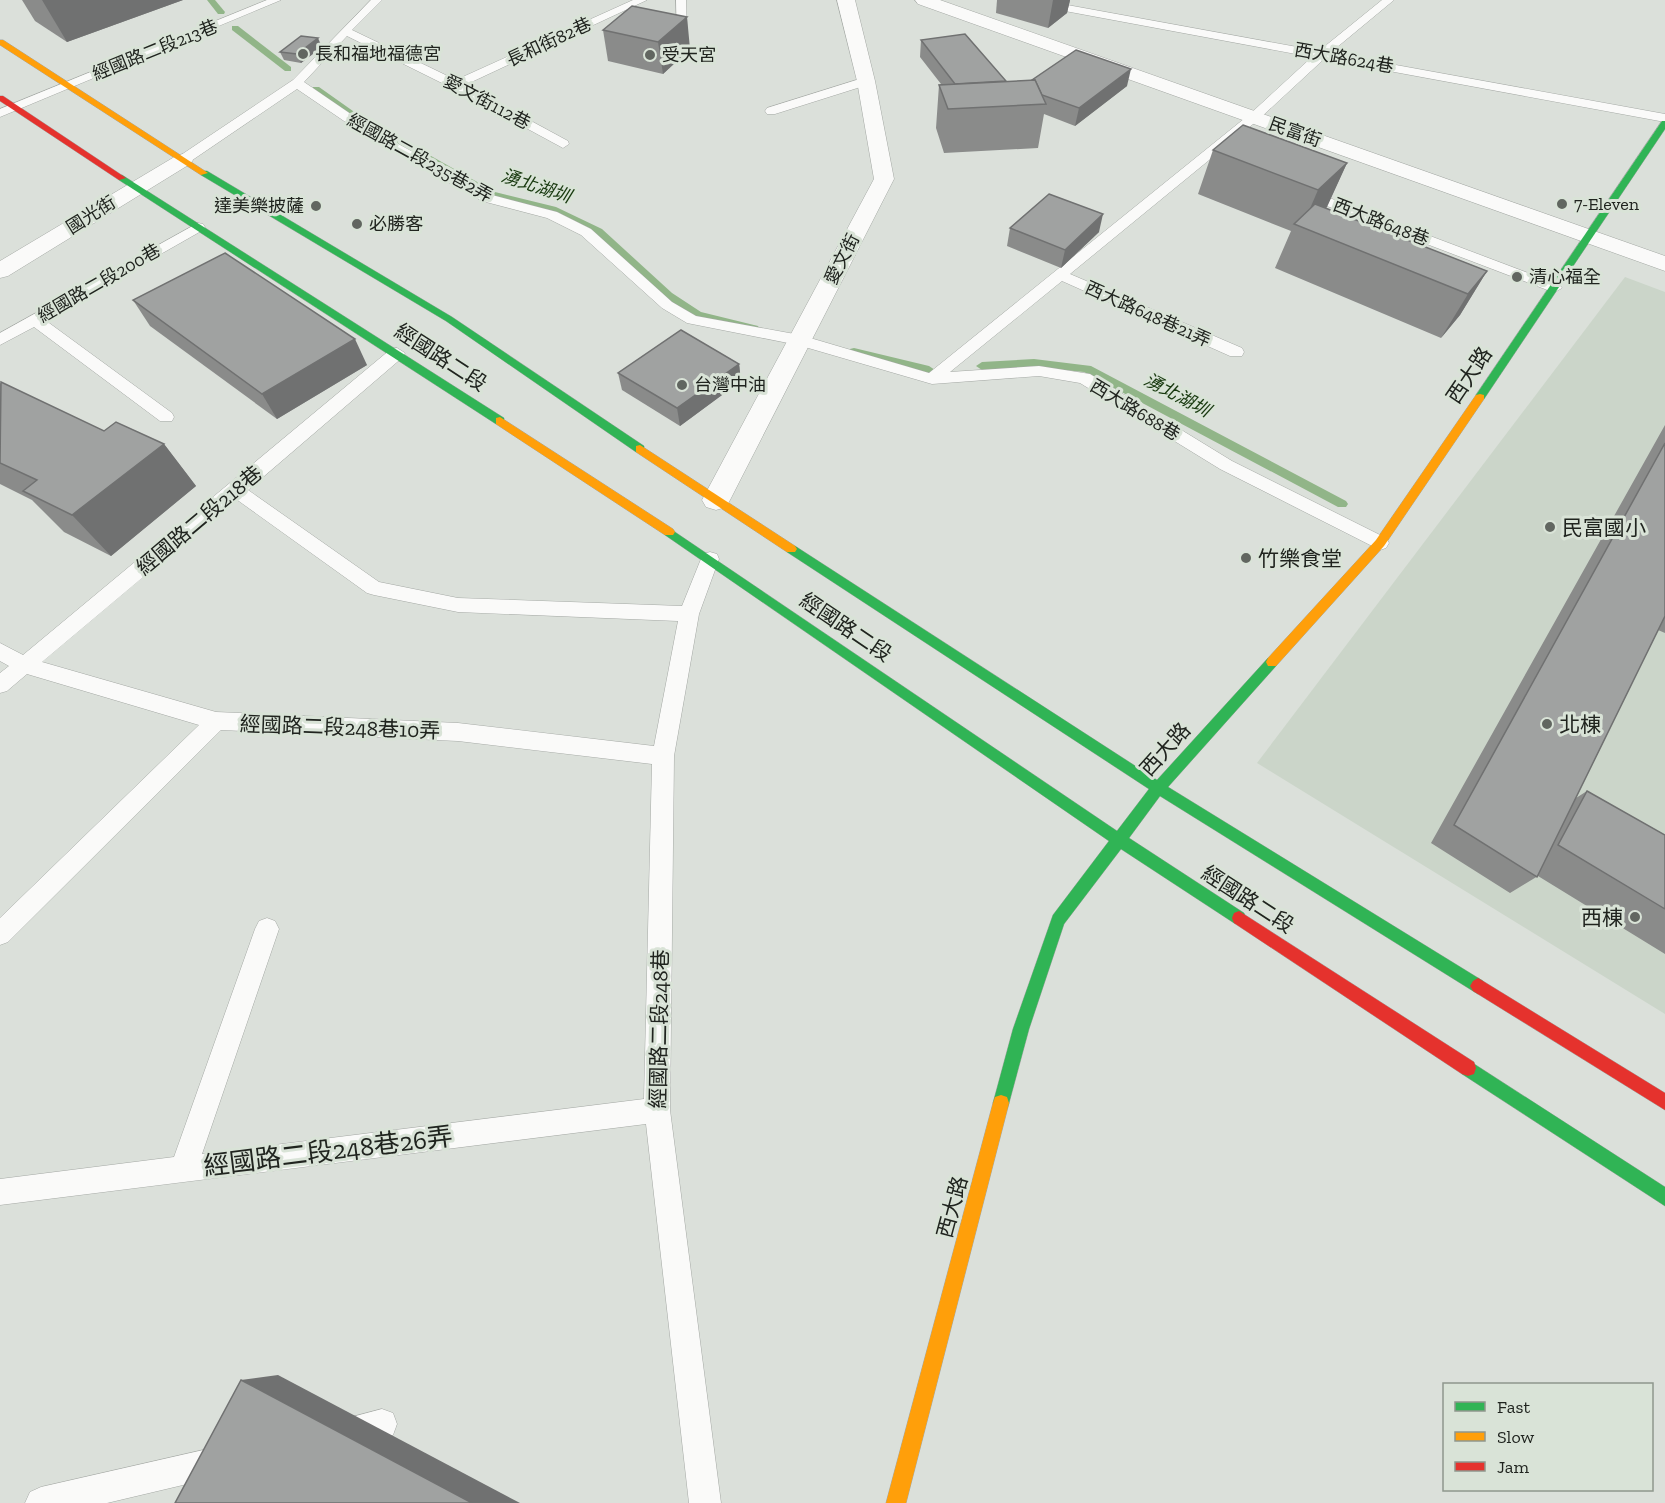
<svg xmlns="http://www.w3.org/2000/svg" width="1665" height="1503" font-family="'Zilla Slab','Noto Sans TC',serif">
	<rect width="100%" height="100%" fill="#dbe0da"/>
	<!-- built -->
	<polygon fill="#cbd5c9" points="1625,277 1665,292 1665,1014 1257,763"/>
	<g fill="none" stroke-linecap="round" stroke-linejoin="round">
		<!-- stream -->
		<g fill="#91b588" fill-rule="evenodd">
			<polygon points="207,0 215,0 225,12 224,14 218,14"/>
			<polygon points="232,26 238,26 291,67 291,71 285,71 232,30"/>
			<polygon points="313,87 319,87 360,116 495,192 556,207 602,229 672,293 701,312 758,326 759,328 754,331 693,316 664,297 594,233 550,211 489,196 354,120 313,91"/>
			<polygon points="854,348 929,366 935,370 929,374 850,355 850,349"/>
			<polygon points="1034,359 1091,366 1346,501 1348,504 1346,507 1338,507 1084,372 1034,367 982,370 976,366 982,362"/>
		</g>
		<defs>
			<g id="lane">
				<polygon points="267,0 281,0 0,117 0,109"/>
				<polygon points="371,0 382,0 352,30 456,80 633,0 647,0 465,85 568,141 569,144 563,148 452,88 347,36 304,82 380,134 492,195 557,212 591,229 672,302 696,316 800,335 929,373 1250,114 1312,57 1022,3 1017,0 1040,0 1319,51 1382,0 1394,0 1330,53 1665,114 1665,122 1324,59 1258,120 1070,274 1242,348 1244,352 1242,356 1230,356 1062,281 950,372 1039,366 1090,374 1232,461 1386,538 1389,543 1386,548 1380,550 1220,469 1080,383 1039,376 932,384 798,345 687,323 662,308 581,235 547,218 482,201 372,140 297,89 188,163 178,163 177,160 178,157 293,80"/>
				<polygon points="676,0 686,0 687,35 679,35 677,33"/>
				<polygon points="866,77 870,78 870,84 775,114 767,114 765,111 767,108"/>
				<polygon points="1303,188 1560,285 1562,288 1555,292 1550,291 1298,195 1296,192 1298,189"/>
				<polygon points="198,223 203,224 205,227 203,230 45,320 172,413 174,417 172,421 160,421 34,327 0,345 0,333"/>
				<path d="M397,348L405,353L403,357L248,490L379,582L458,598L682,606L703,554L710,552L717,554L719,559L699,614L674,756L670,1110L721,1503H689L646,1124L0,1205V1179L174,1157L255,929L259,921L267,918L275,921L279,929L202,1154L644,1099L652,764L458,741L221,730L8,942L0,945V918L199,725L27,674L7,691L0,693V673L9,666L0,661V643L23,655L391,349ZM236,499L367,593L374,595L458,612L678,621L654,746L458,723L216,712L42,662Z"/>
				<polygon points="382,1409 393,1413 397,1424 393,1435 348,1447 337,1443 333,1432 337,1421"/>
				<polygon points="221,1446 232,1450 236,1461 232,1472 221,1476 107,1503 25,1503 30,1492 41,1487"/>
			</g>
			<g id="street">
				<polygon points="837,0 855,0 875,81 894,179 730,500 726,507 716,510 706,507 702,500 874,179 857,81"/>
				<polygon points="915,0 940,0 1665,256 1665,271 918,4"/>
				<polygon points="183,154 190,156 193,160 190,164 8,276 0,278 0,261 176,156"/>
			</g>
			<g id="fast">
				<polygon points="1662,121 1665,121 1665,129 1484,399 1476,399 1476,395"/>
				<polygon points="201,171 207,171 452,317 644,446 644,452 636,452 446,321 201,175"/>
				<polygon points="122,175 504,418 504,424 496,424 119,180 118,178"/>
				<polygon points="669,528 1117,831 1149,789 787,552 785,549 787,546 795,546 1157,780 1268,658 1276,658 1278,662 1276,666 1168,787 1483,981 1486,986 1483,991 1478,994 1473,991 1160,796 1129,838 1244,913 1246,918 1244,923 1239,925 1234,923 1121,849 1064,924 1029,1029 1009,1103 1007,1109 1001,1111 995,1109 993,1103 1013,1029 1053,915 1109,841 665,535 663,532"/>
				<polygon points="1468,1060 1665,1187 1665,1206 1462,1074 1460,1068 1462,1062"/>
			</g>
			<g id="slow">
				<polygon points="0,40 3,40 208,173 201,175 0,45"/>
				<polygon points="1480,394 1484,395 1484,399 1384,546 1276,666 1268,666 1266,662 1268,658 1376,540 1476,395"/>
				<polygon points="500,417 673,529 675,532 673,535 665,535 496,424 496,418"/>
				<polygon points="640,445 795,546 797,549 795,552 787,552 636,452 636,446"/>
				<polygon points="1001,1095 1007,1097 1009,1103 906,1503 886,1503 993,1103 995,1097"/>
			</g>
			<g id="jam">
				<polygon points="0,96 3,96 126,178 119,180 0,101"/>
				<polygon points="1239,911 1474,1062 1476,1068 1474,1074 1468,1076 1462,1074 1234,923 1232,918 1234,913"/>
				<polygon points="1478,978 1665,1093 1665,1110 1473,991 1470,986 1473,981"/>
			</g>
		</defs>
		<!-- lane casing -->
		<use href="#lane" stroke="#a4a8a4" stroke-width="1"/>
		<!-- street casing -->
		<use href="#street" stroke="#a4a8a4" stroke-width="1"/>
		<!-- fast casing -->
		<use href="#fast" stroke="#a4a8a4" stroke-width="1"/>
		<!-- slow casing -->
		<use href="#slow" stroke="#a4a8a4" stroke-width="1"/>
		<!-- jam casing -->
		<use href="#jam" stroke="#a4a8a4" stroke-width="1"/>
		<!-- lane -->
		<use href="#lane" fill="#fafaf9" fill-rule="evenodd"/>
		<!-- street -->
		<use href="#street" fill="#fafaf9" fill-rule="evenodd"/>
		<!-- fast -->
		<use href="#fast" fill="#30b455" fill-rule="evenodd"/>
		<!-- slow -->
		<use href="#slow" fill="#ff9f0a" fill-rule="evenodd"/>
		<!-- jam -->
		<use href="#jam" fill="#e5322d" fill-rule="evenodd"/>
	</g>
	<!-- wall -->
	<g fill="#8a8b8a">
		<polygon points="22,0 183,0 67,42 35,21"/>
		<polygon points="997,0 1070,0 1067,13 1048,28 996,13"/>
		<polygon points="603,30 690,49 663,74 608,61"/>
		<polygon points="921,40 1006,81 1127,86 1075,126 1044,114 1038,148 944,153 936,128 939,85 941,84 920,57"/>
		<polygon points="322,47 301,63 284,60 280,52"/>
		<polygon points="1213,150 1347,163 1326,208 1487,271 1460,315 1441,338 1275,268 1291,231 1198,194"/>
		<polygon points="1010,228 1099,232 1061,268 1007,246"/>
		<polygon points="133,300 367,365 277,419 150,326"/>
		<polygon points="739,364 741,381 680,426 622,390 618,373"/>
		<polygon points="0,383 104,431 164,444 196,486 111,556 64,532 32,500 0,484"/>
		<polygon points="1665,425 1665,633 1658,630 1576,798 1587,791 1665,835 1665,954 1538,876 1510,893 1431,843"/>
	</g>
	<!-- shaded-wall -->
	<g fill="#707171">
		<polygon points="42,0 183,0 67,42"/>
		<polygon points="1053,0 1070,0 1067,13 1048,28"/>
		<polygon points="687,17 690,49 663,74 658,42"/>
		<polygon points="318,38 322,47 301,63 297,54"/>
		<polygon points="1131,69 1127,86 1075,126 1079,108"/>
		<polygon points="1347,163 1327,207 1305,229 1302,227 1318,190"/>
		<polygon points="1103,214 1099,232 1061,268 1065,250"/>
		<polygon points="1487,271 1460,315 1441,338 1468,294"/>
		<polygon points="355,339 367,365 277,419 262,394"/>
		<polygon points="739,364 741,381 680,426 677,408"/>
		<polygon points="164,444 196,486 111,556 72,515"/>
		<polygon points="278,1375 520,1503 472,1503 241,1380"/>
	</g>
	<!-- building -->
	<g fill="#a0a2a1" stroke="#707171" stroke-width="1.5">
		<polygon points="632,6 687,17 658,42 603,30"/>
		<polygon points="965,34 1006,81 955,84 921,40"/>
		<polygon points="301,36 318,38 297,54 280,52"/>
		<polygon points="1076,50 1131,69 1079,108 1042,95 1035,80 1032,80"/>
		<polygon points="1035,80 1046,104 948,109 939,85"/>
		<polygon points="1243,125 1347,163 1318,190 1213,150"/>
		<polygon points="1049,194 1103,214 1065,250 1010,228"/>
		<polygon points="1315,204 1487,271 1468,294 1294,224"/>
		<polygon points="225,253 355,339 262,394 133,300"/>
		<polygon points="681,330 739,364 677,408 618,373"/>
		<polygon points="1,382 104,431 116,422 164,444 72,515 23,491 37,480 0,463"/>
		<polygon points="1665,443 1665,616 1537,877 1454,825"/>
		<polygon points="1587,791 1665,835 1665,909 1558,845"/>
		<polygon points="241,1380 472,1503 175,1503"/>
	</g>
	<!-- markers -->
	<g fill="#616660" stroke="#d9e3d7" stroke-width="2">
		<circle cx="303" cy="54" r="6"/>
		<circle cx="650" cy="55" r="6"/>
		<circle cx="1562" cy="204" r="6"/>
		<circle cx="316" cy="206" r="6"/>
		<circle cx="357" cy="224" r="6"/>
		<circle cx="1517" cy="277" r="6"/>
		<circle cx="682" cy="385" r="6"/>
		<circle cx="1550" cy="527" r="6"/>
		<circle cx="1246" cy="558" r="6"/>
		<circle cx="1547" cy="724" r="6"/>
		<circle cx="1635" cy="917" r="6"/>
	</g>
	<g text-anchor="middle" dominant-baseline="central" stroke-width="6" stroke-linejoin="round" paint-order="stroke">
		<!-- far-street labels -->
		<g font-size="18" fill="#20241f" stroke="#d9e3d7">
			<text transform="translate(549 42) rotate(-25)">長和街82巷</text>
			<text transform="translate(155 50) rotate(-22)">經國路二段213巷</text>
			<text transform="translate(1344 58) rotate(10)">西大路624巷</text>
			<text transform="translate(487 102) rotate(28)">愛文街112巷</text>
			<text transform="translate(1295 132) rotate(20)">民富街</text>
			<text transform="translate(420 158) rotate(29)">經國路二段235巷2弄</text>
			<text transform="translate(91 215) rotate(-32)">國光街</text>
			<text transform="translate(1381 222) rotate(21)">西大路648巷</text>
			<text transform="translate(842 259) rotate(-63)">愛文街</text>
			<text transform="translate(99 283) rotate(-30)">經國路二段200巷</text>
			<text transform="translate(1148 314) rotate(24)">西大路648巷21弄</text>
			<text transform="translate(1135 410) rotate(31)">西大路688巷</text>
		</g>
		<!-- far-poi labels -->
		<g font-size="18" fill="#20241f" stroke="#d9e3d7" text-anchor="start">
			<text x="315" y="54">長和福地福德宮</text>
			<text x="662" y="55">受天宮</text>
			<text x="1574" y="204">7-Eleven</text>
			<text x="304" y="206" text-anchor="end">達美樂披薩</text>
			<text x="369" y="224">必勝客</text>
			<text x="1529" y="277">清心福全</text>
			<text x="694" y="385">台灣中油</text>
		</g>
		<!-- far-water labels -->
		<g font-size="18" font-style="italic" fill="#18390f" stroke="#d9e3d7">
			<text transform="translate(536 186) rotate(18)">湧北湖圳</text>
			<text transform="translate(1177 395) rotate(28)">湧北湖圳</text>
		</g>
		<!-- street labels -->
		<g font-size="21" fill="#20241f" stroke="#d9e3d7">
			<text transform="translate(441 357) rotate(33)">經國路二段</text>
			<text transform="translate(1469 375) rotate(-56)">西大路</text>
			<text transform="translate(199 520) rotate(-40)">經國路二段218巷</text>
			<text transform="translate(846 627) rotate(34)">經國路二段</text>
			<text transform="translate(340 727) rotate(2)">經國路二段248巷10弄</text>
			<text transform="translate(1165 749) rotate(-48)">西大路</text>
			<text transform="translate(1248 899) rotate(33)">經國路二段</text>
			<text transform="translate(659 1029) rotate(-89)">經國路二段248巷</text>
			<text transform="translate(952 1207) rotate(-75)">西大路</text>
		</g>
		<!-- poi labels -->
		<g font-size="21" fill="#20241f" stroke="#d9e3d7" text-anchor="start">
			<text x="1562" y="527">民富國小</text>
			<text x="1258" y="558">竹樂食堂</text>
			<text x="1559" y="724">北棟</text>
			<text x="1623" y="917" text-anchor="end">西棟</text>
		</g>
		<!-- near-street labels -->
		<g font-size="26" fill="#20241f" stroke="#d9e3d7">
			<text transform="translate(328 1151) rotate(-7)">經國路二段248巷26弄</text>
		</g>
	</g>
	<!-- legend -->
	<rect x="1443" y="1383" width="210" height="108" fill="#d9e3d7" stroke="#8f978d" stroke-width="1.5"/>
	<rect x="1455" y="1402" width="30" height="9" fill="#30b455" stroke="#8f978d" stroke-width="1.5"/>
	<text x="1497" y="1413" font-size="18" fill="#20241f">Fast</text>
	<rect x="1455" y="1432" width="30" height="9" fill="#ff9f0a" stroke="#8f978d" stroke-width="1.5"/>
	<text x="1497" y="1443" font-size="18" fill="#20241f">Slow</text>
	<rect x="1455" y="1462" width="30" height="9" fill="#e5322d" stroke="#8f978d" stroke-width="1.5"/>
	<text x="1497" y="1473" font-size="18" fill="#20241f">Jam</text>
</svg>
